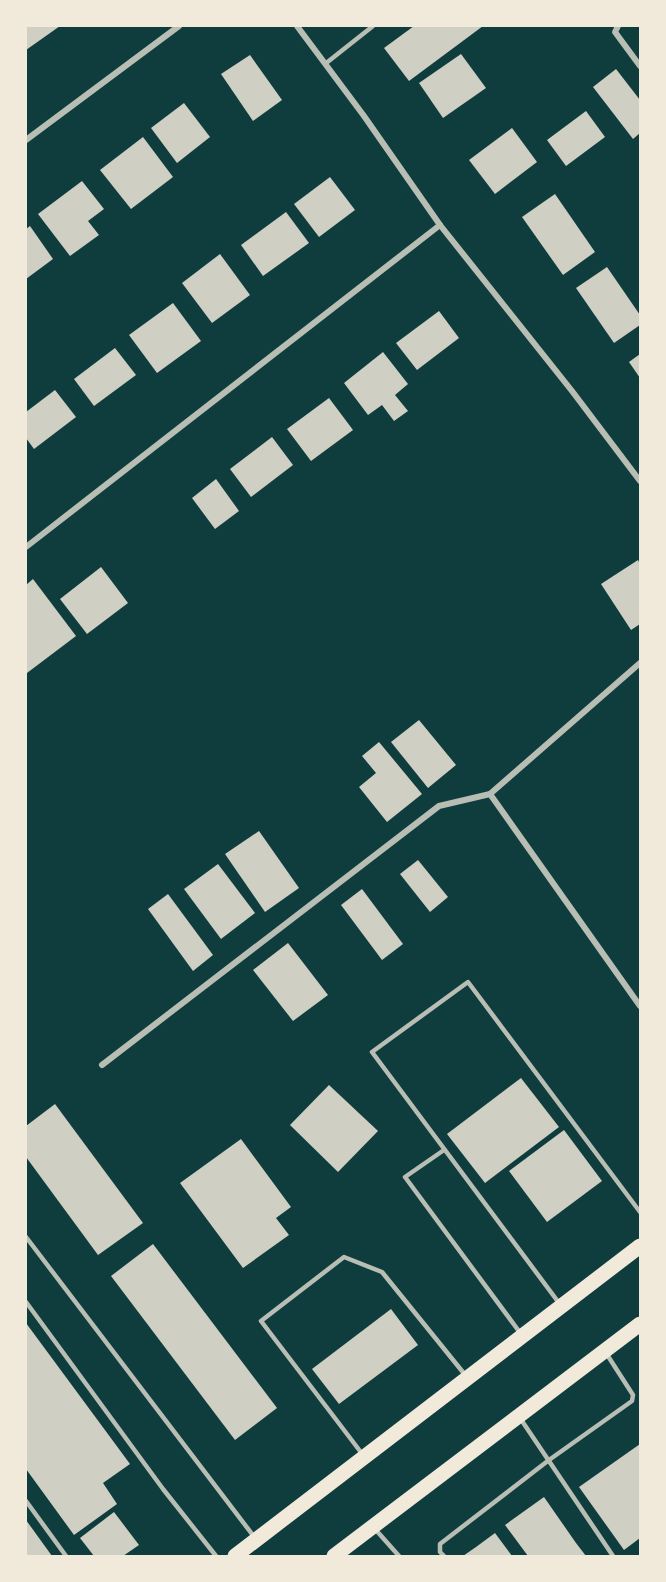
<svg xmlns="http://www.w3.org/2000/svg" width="666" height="1582" font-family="'DejaVu Sans',sans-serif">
	<rect width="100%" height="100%" fill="#0f3d3e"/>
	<!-- building -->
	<g fill="#cfcfc3">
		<polygon points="26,26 60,26 26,50"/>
		<polygon points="414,26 483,26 409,81 384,48"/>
		<polygon points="461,54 486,88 443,118 419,83"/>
		<polygon points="250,55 282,100 253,121 221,74"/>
		<polygon points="616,69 640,100 640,133 633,139 593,87"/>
		<polygon points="184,103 210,137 177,163 151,128"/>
		<polygon points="586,111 605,137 566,166 547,140"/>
		<polygon points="512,128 537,162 495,194 469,160"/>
		<polygon points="143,137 173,177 131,209 100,170"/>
		<polygon points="330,177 355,210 319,237 294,204"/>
		<polygon points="82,181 104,209 88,221 99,235 70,256 38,214"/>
		<polygon points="555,194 595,252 563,275 522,217"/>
		<polygon points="286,212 309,243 263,276 241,245"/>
		<polygon points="30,226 53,259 26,279 26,229"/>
		<polygon points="220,254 250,295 212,323 182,283"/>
		<polygon points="607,267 640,315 640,325 614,343 576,288"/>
		<polygon points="173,303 201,341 157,373 129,335"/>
		<polygon points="439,311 459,338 417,370 396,343"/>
		<polygon points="115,348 136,375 94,406 74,379"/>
		<polygon points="383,352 408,384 395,395 408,411 394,421 382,405 368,415 344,383"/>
		<polygon points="640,354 640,378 629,362"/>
		<polygon points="55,390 76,417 34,449 26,438 26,412"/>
		<polygon points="329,398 353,430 311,461 287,429"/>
		<polygon points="272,437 293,465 251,497 230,469"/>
		<polygon points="216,479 239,511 215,529 192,498"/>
		<polygon points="638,560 640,564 640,624 631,630 601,584"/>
		<polygon points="101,567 128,603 87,634 60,599"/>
		<polygon points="33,579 76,636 27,673 26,585"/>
		<polygon points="419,720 456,765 428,788 391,742"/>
		<polygon points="379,742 422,794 387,822 359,787 376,773 362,756"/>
		<polygon points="259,831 299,888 265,912 225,854"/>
		<polygon points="418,860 448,897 430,912 400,874"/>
		<polygon points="218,864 255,913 221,939 184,889"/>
		<polygon points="362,889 403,944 382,960 341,905"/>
		<polygon points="168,894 213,955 193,971 148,909"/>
		<polygon points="288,943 328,995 293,1021 253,970"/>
		<polygon points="521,1078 559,1127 485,1183 447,1134"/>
		<polygon points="329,1085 378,1131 338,1172 290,1125"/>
		<polygon points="55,1104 143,1223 98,1255 26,1157 26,1126"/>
		<polygon points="564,1130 602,1181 547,1222 509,1171"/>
		<polygon points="241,1139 291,1207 276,1218 289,1235 243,1268 180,1183"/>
		<polygon points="153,1244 277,1408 235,1440 111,1276"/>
		<polygon points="391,1309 418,1345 339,1404 312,1369"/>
		<polygon points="26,1323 130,1464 103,1483 117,1504 74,1535 26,1469"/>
		<polygon points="640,1444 640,1538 624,1550 579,1487"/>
		<polygon points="544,1497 576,1543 586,1556 528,1556 505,1525"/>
		<polygon points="114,1512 139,1545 123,1556 94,1556 80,1538"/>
		<polygon points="26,1520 52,1556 26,1556"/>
		<polygon points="495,1533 512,1556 463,1556 476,1547"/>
	</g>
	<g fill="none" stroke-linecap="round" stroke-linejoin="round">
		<!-- service -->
		<g stroke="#b8beb3" stroke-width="4.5">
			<polyline points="325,64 373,26"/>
			<polyline points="444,1150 405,1177 521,1334"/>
			<polyline points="26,1237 255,1538"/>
			<polyline points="26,1302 163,1489 216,1556"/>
			<polyline points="559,1303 372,1052 468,982 640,1212"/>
			<polyline points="520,1418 613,1556"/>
			<polyline points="363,1455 261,1321 344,1257 382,1272 466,1376"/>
			<polyline points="26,1501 66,1556"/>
			<polyline points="375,1529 399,1556"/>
			<polyline points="444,1556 440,1552 440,1544 549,1460 632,1401 633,1395 606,1353"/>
		</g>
		<!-- minor -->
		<g stroke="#b8beb3" stroke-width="6">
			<polyline points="297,26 364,116 440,225 572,391 640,481"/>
			<polyline points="618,26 615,32 640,66"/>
			<polyline points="26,140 179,26"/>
			<polyline points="26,547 440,225"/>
			<polyline points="490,794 640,1006"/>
			<polyline points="102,1065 439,806 490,794 640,663"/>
		</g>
		<!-- primary -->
		<g stroke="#f1e9da" stroke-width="15">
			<polyline points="235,1556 640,1246"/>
			<polyline points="334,1556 640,1324"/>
		</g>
	</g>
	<!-- border -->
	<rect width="666" height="1582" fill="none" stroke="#f1e9da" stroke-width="54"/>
</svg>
